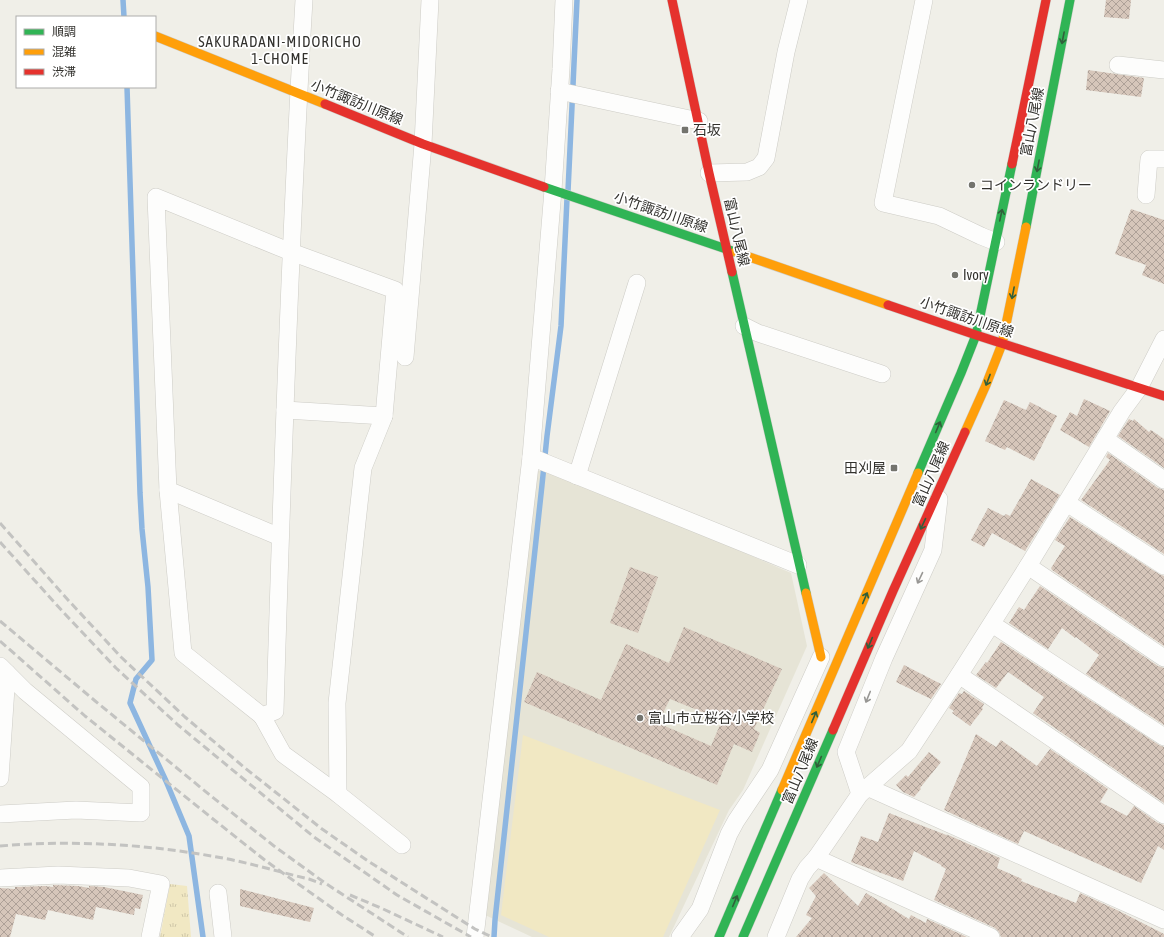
<svg xmlns="http://www.w3.org/2000/svg" width="1164" height="937" font-family="'Asap Condensed','Noto Sans JP',sans-serif">
	<defs>
		<pattern id="park-tufts" width="24" height="20" patternUnits="userSpaceOnUse"><rect width="24" height="20" fill="#f1e8c3"/><path d="M3 7l-1-3M5 7V3M7 7l1-3M15 17l-1-3M17 17v-4M19 17l1-3" fill="none" stroke="#cfc7a8"/></pattern>
		<pattern id="building-cross-hatch" width="8" height="8" patternUnits="userSpaceOnUse"><rect width="8" height="8" fill="#d6c6ba"/><path d="M0 0l8 8M0 8l8-8" fill="none" stroke="#aea198"/></pattern>
	</defs>
	<rect width="100%" height="100%" fill="#f0efe8"/>
	<!-- built -->
	<polygon fill="#e6e4d6" points="550,469 791,573 807,646 743,790 729,810 669,937 532,937 483,914 534,472"/>
	<!-- green -->
	<polygon fill="#f1e8c3" points="523,735 720,810 663,937 549,937 501,915"/>
	<!-- park -->
	<polygon fill="url(#park-tufts)" points="170,884 187,886 191,937 160,937"/>
	<g fill="none" stroke-linecap="round" stroke-linejoin="round">
		<!-- stream -->
		<g stroke="#8db6e1" stroke-width="5.5">
			<polyline points="123,0 124,17"/>
			<polyline points="127,87 140,493 142,529 148,587 152,660 136,679 130,703 166,781 189,836 203,937"/>
			<polyline points="568,191 577,0"/>
			<polyline points="494,937 495,920 542,485 547,436 561,326 567,199"/>
		</g>
	</g>
	<!-- building -->
	<g fill="url(#building-cross-hatch)" fill-rule="evenodd">
		<polygon points="1106,0 1131,0 1129,19 1104,17"/>
		<polygon points="1088,70 1144,78 1141,97 1086,90"/>
		<polygon points="1131,209 1164,220 1164,284 1142,275 1146,265 1115,254"/>
		<polygon points="1084,399 1110,411 1089,447 1060,430 1070,412 1077,416"/>
		<polygon points="1004,400 1026,410 1030,402 1057,416 1034,461 1007,447 1005,450 985,441"/>
		<polygon points="1129,419 1133,421 1134,419 1149,432 1151,430 1164,439 1164,468 1118,436"/>
		<polygon points="1108,453 1158,488 1164,490 1164,554 1081,500 1110,460 1106,457"/>
		<polygon points="1031,479 1060,495 1025,551 992,533 984,547 971,540 988,508 1004,516 1006,514 1010,516"/>
		<polygon points="1070,517 1159,574 1164,576 1164,646 1052,570 1051,568 1065,546 1055,540"/>
		<polygon points="630,567 658,577 638,633 610,623"/>
		<polygon points="1040,586 1158,666 1164,668 1164,725 1086,674 1099,655 1076,637 1075,638 1062,628 1048,649 1009,623 1019,607 1024,610"/>
		<path d="M684,627L782,669L754,729L760,733L752,752L734,744L717,785L524,702L537,672L601,700L626,644L669,663ZM670,699L722,720L711,746L658,723Z"/>
		<polygon points="1001,642 1159,745 1164,747 1164,803 1033,713 1044,697 1008,672 996,688 976,675 986,662 987,663"/>
		<polygon points="904,665 941,684 931,699 896,682"/>
		<polygon points="964,691 984,704 982,708 983,709 970,726 952,713 954,711 949,708 959,693 962,694"/>
		<polygon points="976,734 996,747 1001,740 1037,766 1050,749 1108,789 1100,802 1127,816 1134,806 1158,823 1164,825 1164,850 1158,846 1141,883 1024,831 1018,844 944,810"/>
		<polygon points="929,752 941,762 920,788 921,789 914,797 903,792 896,785 906,775 908,777"/>
		<polygon points="889,813 949,836 946,834 1000,858 997,868 1022,879 1021,881 1076,903 1080,893 1117,910 1164,934 1164,937 1001,937 999,932 995,928 934,900 946,869 941,866 941,865 914,851 903,881 851,862 861,836 878,842"/>
		<polygon points="824,873 858,906 866,893 909,919 911,915 926,923 927,919 967,937 796,937 812,918 806,915 816,896 809,888"/>
		<polygon points="53,885 78,886 89,888 89,886 104,887 143,895 140,909 135,908 134,915 96,907 93,920 48,910 45,920 16,914 10,937 0,937 0,888 15,889 15,887 45,886 53,887"/>
		<polygon points="240,889 314,908 310,922 240,906"/>
	</g>
	<g fill="none" stroke-linecap="round" stroke-linejoin="round">
		<defs>
			<g id="street">
				<polyline points="924,0 883,203 939,216 981,236 996,242"/>
				<polyline points="1118,65 1164,70"/>
				<polyline points="559,91 699,121"/>
				<polyline points="709,173 747,172 759,167 766,158 786,52 799,0"/>
				<polyline points="1146,195 1149,159 1164,159"/>
				<polyline points="744,326 758,333 882,374"/>
				<polyline points="405,357 423,144 430,0"/>
				<polyline points="1105,439 1164,480"/>
				<polyline points="531,457 798,565"/>
				<polyline points="577,476 637,283"/>
				<path d="M168,490L183,653L262,716L275,711C282,474 290,237 304,0"/>
				<polyline points="1067,503 1164,566"/>
				<polyline points="280,537 168,490 156,197 291,252 395,290 384,416 285,410"/>
				<polyline points="1028,566 1164,658"/>
				<polyline points="992,624 1164,737"/>
				<polyline points="0,666 25,691 141,787 141,813 76,810 0,814"/>
				<polyline points="959,675 1164,815"/>
				<polyline points="262,716 283,754 338,794 402,845"/>
				<polyline points="0,778 7,673"/>
				<polyline points="867,787 1164,920"/>
				<polyline points="338,794 337,703 363,468 384,416"/>
				<polyline points="860,794 846,752 884,658 933,550 939,499"/>
				<polyline points="816,858 991,937"/>
				<polyline points="0,878 58,875 129,878 161,884 150,937"/>
				<polyline points="218,893 223,937"/>
				<polyline points="475,937 531,457 553,190 561,69 564,0"/>
				<polyline points="680,937 700,909 729,834 736,821 770,770 821,657"/>
				<polyline points="776,937 800,879 807,868 816,858 860,794 909,751 959,675 1028,566 1122,411 1139,388 1164,339"/>
			</g>
			<g id="fast">
				<polyline points="544,187 735,252"/>
				<polyline points="1026,227 1070,0"/>
				<polyline points="732,272 806,593"/>
				<polyline points="918,473 961,373 976,335 1012,164"/>
				<polyline points="719,937 782,790"/>
				<polyline points="743,937 833,730"/>
			</g>
			<g id="slow">
				<polyline points="155,36 325,104"/>
				<polyline points="735,252 888,305"/>
				<polyline points="965,432 986,385 1002,344 1026,227"/>
				<polyline points="806,593 821,657"/>
				<polyline points="782,790 918,473"/>
			</g>
			<g id="jam">
				<polyline points="672,0 709,173 732,272"/>
				<polyline points="325,104 423,144 544,187"/>
				<polyline points="1012,164 1046,0"/>
				<polyline points="888,305 976,335 1164,396"/>
				<polyline points="833,730 893,591 965,432"/>
			</g>
		</defs>
		<!-- street casing -->
		<use href="#street" stroke="#cdccc6" stroke-width="18"/>
		<!-- fast casing -->
		<use href="#fast" stroke="#cdccc6" stroke-width="10"/>
		<!-- slow casing -->
		<use href="#slow" stroke="#cdccc6" stroke-width="10"/>
		<!-- jam casing -->
		<use href="#jam" stroke="#cdccc6" stroke-width="10"/>
		<!-- street -->
		<use href="#street" stroke="#fdfdfc" stroke-width="17"/>
		<!-- fast -->
		<use href="#fast" stroke="#30b455" stroke-width="9"/>
		<!-- slow -->
		<use href="#slow" stroke="#ff9f0a" stroke-width="9"/>
		<!-- jam -->
		<use href="#jam" stroke="#e5322d" stroke-width="9"/>
		<!-- rail -->
		<g stroke="#c3c3c1" stroke-width="3" stroke-dasharray="8 4" stroke-linecap="butt">
			<polyline points="0,523 69,601 121,657 185,717 245,768 322,829 368,861 475,929 492,937"/>
			<polyline points="0,542 64,613 116,668 178,725 314,837 397,895 471,937"/>
			<polyline points="0,621 94,700 211,796 274,846 325,883 408,937"/>
			<polyline points="0,641 85,716 213,819 266,861 342,915 376,937"/>
			<path d="M0,846C72,840 146,844 217,857C247,862 279,872 309,879L322,884"/>
			<polyline points="350,895 381,908 443,937"/>
		</g>
	</g>
	<!-- one-way arrows -->
	<defs><path id="oneway-shaft" d="M-6 0H5M1.5-3L5.5 0L1.5 3" fill="none" stroke-width="1.6" stroke-linecap="round" stroke-linejoin="round"/></defs>
	<g stroke="#315f3b">
		<use href="#oneway-shaft" transform="translate(1063 38) rotate(101)"/>
		<use href="#oneway-shaft" transform="translate(1038 166) rotate(101)"/>
		<use href="#oneway-shaft" transform="translate(1001 215) rotate(-78)"/>
		<use href="#oneway-shaft" transform="translate(1013 293) rotate(101)"/>
		<use href="#oneway-shaft" transform="translate(988 380) rotate(111)"/>
		<use href="#oneway-shaft" transform="translate(938 427) rotate(-67)"/>
		<use href="#oneway-shaft" transform="translate(923 524) rotate(115)"/>
		<use href="#oneway-shaft" transform="translate(865 598) rotate(-67)"/>
		<use href="#oneway-shaft" transform="translate(870 643) rotate(113)"/>
		<use href="#oneway-shaft" transform="translate(814 717) rotate(-67)"/>
		<use href="#oneway-shaft" transform="translate(819 762) rotate(113)"/>
		<use href="#oneway-shaft" transform="translate(735 901) rotate(-67)"/>
	</g>
	<g stroke="#989794">
		<use href="#oneway-shaft" transform="translate(920 578) rotate(115)"/>
		<use href="#oneway-shaft" transform="translate(868 697) rotate(112)"/>
	</g>
	<!-- markers -->
	<g fill="#74746e" stroke="#fff" stroke-width="1.5">
		<rect x="681" y="126" width="8" height="8" rx="2"/>
		<circle cx="972" cy="185" r="4"/>
		<circle cx="955" cy="275" r="4"/>
		<rect x="890" y="464" width="8" height="8" rx="2"/>
		<circle cx="640" cy="718" r="4"/>
	</g>
	<g text-anchor="middle" dominant-baseline="central" stroke-width="3.5" stroke-linejoin="round" paint-order="stroke">
		<!-- street labels -->
		<g font-size="14" fill="#32312d" stroke="#fff">
			<text transform="translate(357 102) rotate(22)">小竹諏訪川原線</text>
			<text transform="translate(1032 122) rotate(-79)">富山八尾線</text>
			<text transform="translate(661 212) rotate(19)">小竹諏訪川原線</text>
			<text transform="translate(737 232) rotate(77)">富山八尾線</text>
			<text transform="translate(967 317) rotate(19)">小竹諏訪川原線</text>
			<text transform="translate(931 474) rotate(-66)">富山八尾線</text>
			<text transform="translate(800 771) rotate(-67)">富山八尾線</text>
		</g>
		<!-- poi labels -->
		<g font-size="14" fill="#32312d" stroke="#fff" text-anchor="start">
			<text x="693" y="130">石坂</text>
			<text x="980" y="185">コインランドリー</text>
			<text x="963" y="275">Ivory</text>
			<text x="886" y="468" text-anchor="end">田刈屋</text>
			<text x="648" y="718">富山市立桜谷小学校</text>
		</g>
		<!-- neighbourhood labels -->
		<g font-size="15" letter-spacing="1" fill="#32312d" stroke="#fff">
			<text x="280" y="41">SAKURADANI-MIDORICHO<tspan x="280" dy="17">1-CHOME</tspan></text>
		</g>
	</g>
	<!-- legend -->
	<rect x="16" y="16" width="140" height="72" fill="#ffffff" stroke="#adadab"/>
	<rect x="24" y="29" width="20" height="6" fill="#30b455" stroke="#adadab"/>
	<text x="52" y="36" font-size="12" fill="#32312d">順調</text>
	<rect x="24" y="49" width="20" height="6" fill="#ff9f0a" stroke="#adadab"/>
	<text x="52" y="56" font-size="12" fill="#32312d">混雑</text>
	<rect x="24" y="69" width="20" height="6" fill="#e5322d" stroke="#adadab"/>
	<text x="52" y="76" font-size="12" fill="#32312d">渋滞</text>
</svg>
